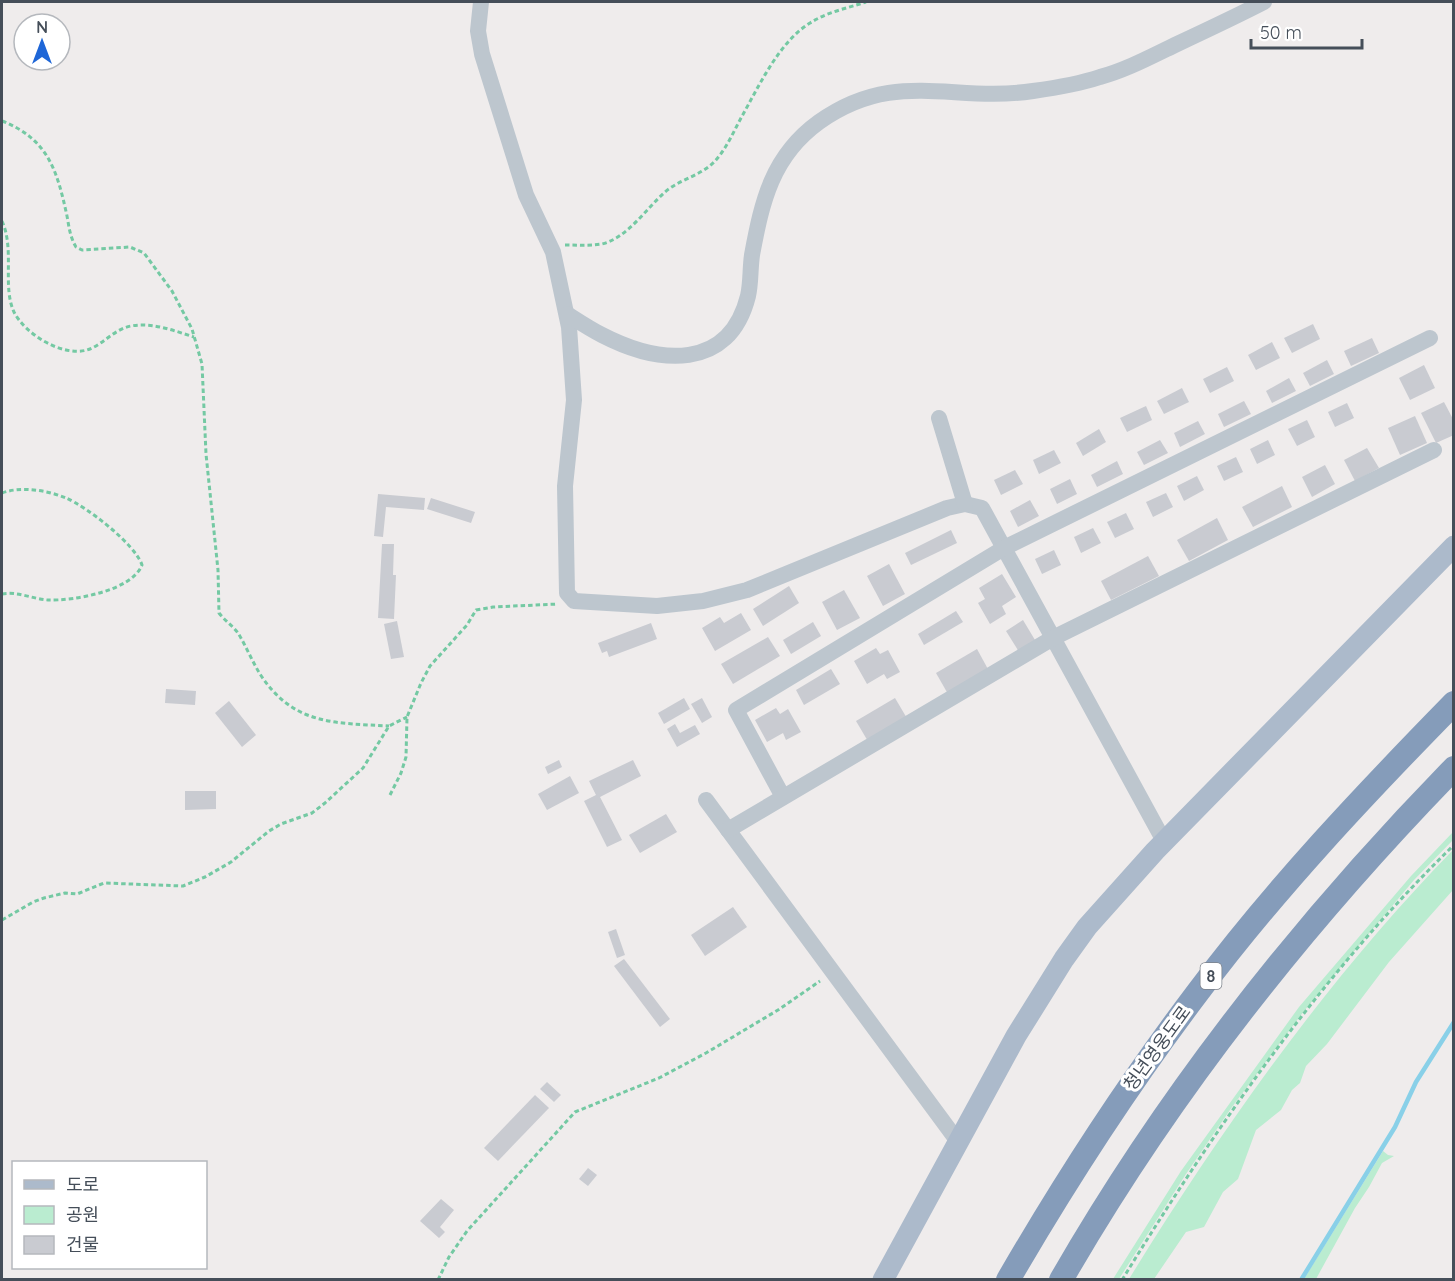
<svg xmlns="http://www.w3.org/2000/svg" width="1455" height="1281" font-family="Quicksand,'Noto Sans KR',sans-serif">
	<rect width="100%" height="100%" fill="#efecec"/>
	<!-- green -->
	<g fill="#baecd0">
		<polygon points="1453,832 1453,840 1414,880 1304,1011 1232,1107 1186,1174 1119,1279 1113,1279 1181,1171 1299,1007 1411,876"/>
		<path d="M1453,850V890L1389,962L1327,1044L1306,1066L1300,1083L1292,1090L1281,1110L1256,1130L1238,1179L1223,1192L1204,1227L1186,1232L1154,1279H1129C1223,1127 1327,979 1453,850Z"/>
		<polygon points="1383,1151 1388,1155 1394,1156 1382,1163 1369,1187 1355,1208 1316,1279 1304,1279"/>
	</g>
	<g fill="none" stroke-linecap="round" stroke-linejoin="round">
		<!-- stream -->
		<polyline stroke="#89d0e8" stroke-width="4.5" points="1301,1280 1395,1127 1416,1082 1454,1022"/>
	</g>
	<!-- building -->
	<g fill="#c9cbd1">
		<polygon points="1313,324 1320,339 1292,353 1284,338"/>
		<polygon points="1372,338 1379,353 1351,366 1344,351"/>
		<polygon points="1272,342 1280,358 1256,370 1248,355"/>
		<polygon points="1327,360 1334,374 1310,386 1303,373"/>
		<polygon points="1424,365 1435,388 1410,400 1399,378"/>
		<polygon points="1227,367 1234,381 1210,393 1203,379"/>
		<polygon points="1289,378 1296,391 1272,403 1266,391"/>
		<polygon points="1182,388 1189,402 1164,414 1157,401"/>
		<polygon points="1244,401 1251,414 1224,427 1218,414"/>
		<polygon points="1444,402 1454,421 1454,435 1436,443 1421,413"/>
		<polygon points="1347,403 1354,418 1335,427 1328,412"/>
		<polygon points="1146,406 1152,420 1127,432 1120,418"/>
		<polygon points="1415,416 1427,443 1400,455 1388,428"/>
		<polygon points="1307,420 1315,437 1297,446 1288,429"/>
		<polygon points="1198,421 1205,434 1180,447 1174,433"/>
		<polygon points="1099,429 1106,442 1083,456 1076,443"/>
		<polygon points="1160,440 1168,453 1144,465 1137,452"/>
		<polygon points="1268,440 1275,455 1257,464 1250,449"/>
		<polygon points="1367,448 1379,468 1355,481 1344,460"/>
		<polygon points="1054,450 1061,463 1039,474 1033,460"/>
		<polygon points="1236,457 1243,472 1224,481 1217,466"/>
		<polygon points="1117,461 1123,474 1097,487 1091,475"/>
		<polygon points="1325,465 1335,484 1312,497 1302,477"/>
		<polygon points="1015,470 1023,484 1001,495 994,480"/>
		<polygon points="1197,476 1204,490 1184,501 1177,486"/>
		<polygon points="1070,479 1077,494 1057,504 1050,489"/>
		<polygon points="1282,486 1292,507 1253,527 1242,507"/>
		<polygon points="1166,493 1173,507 1153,517 1146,502"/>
		<polygon points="378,494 425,498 424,510 386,507 383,537 374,536"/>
		<polygon points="431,498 475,512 471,523 427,509"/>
		<polygon points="1030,500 1039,516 1018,527 1010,511"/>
		<polygon points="1126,513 1134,529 1115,538 1107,522"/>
		<polygon points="1217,518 1228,540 1189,561 1177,540"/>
		<polygon points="1093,528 1101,543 1081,553 1074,537"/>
		<polygon points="951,530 957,543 911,565 905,553"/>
		<polygon points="382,544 394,544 393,575 396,575 394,619 378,618"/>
		<polygon points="1054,550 1061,565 1042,574 1035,559"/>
		<polygon points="1148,556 1159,576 1111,600 1101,581"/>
		<polygon points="889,564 905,594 883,606 867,576"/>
		<polygon points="1002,574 1016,597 1002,606 1006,614 990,624 978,603 985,599 979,588"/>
		<polygon points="789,586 799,603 763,626 753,609"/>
		<polygon points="844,590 860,618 837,630 822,602"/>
		<polygon points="956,611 963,622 924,645 918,634"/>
		<polygon points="741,613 751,630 715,651 702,628 720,617 724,623"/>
		<polygon points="1023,620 1038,645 1021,655 1006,631"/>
		<polygon points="397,621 404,657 391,659 384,624"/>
		<polygon points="813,622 821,636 791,654 783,640"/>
		<polygon points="651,623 657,639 609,657 607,651 602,653 598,643"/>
		<polygon points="768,637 780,656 733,684 721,664"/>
		<polygon points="876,648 880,654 888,650 900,672 887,679 884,674 867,684 854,661"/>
		<polygon points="977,649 989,671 948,694 936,673"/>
		<polygon points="831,669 840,684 804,705 796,690"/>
		<polygon points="166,689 196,691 195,705 165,703"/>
		<polygon points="684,698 690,709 664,724 658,713"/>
		<polygon points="702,698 712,717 702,723 691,704"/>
		<polygon points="895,698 908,720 869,743 856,721"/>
		<polygon points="229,701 256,735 242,747 215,713"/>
		<polygon points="776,708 780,714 788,709 801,732 786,740 783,733 767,742 755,720"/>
		<polygon points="675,724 680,733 695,725 700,734 677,747 667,729"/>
		<polygon points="559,760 562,767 548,774 545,767"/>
		<polygon points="633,760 641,776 600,797 622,840 607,847 584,801 596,795 589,781"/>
		<polygon points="570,776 579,793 547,810 538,794"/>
		<polygon points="185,791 216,791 216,809 185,810"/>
		<polygon points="666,814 677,832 640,853 629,835"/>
		<polygon points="733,907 747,927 705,956 691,935"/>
		<polygon points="616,929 625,955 617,958 608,932"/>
		<polygon points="624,959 670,1019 660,1027 614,966"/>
		<polygon points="547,1082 561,1095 554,1102 540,1089"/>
		<polygon points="535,1095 549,1108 498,1161 484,1148"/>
		<polygon points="588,1168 597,1175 588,1186 579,1179"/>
		<polygon points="441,1199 454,1210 440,1227 445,1232 439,1238 420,1221"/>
	</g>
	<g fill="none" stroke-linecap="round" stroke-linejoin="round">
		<!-- path -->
		<g stroke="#74c9a3" stroke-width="3" stroke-dasharray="4.5 3" stroke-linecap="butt">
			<path d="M2,121C48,139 57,170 67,216C69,227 70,237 76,247L82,250L130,247L144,253L172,291L192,329L202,364L206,454L218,570L219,613C225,621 233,626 238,633C246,646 252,661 260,674C293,725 334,723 389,726"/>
			<path d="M2,221C15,250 2,286 14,312C25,334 62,357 87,350C103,345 114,329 131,326C152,322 175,331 194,337"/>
			<path d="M565,245C577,245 589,246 602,244C627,238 646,209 665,192C680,179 701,176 715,161C726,149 733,133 741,118C759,86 779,42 810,23C827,12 848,8 866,2"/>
			<path d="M2,493C21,486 46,490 66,498C87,507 135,544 142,565C132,591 73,601 48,600C33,599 17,591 2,594"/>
			<polyline points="390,795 401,773 406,757 407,717 421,683 430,666 467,625 476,610 493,607 558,604"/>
			<polyline points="2,920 33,902 44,898 65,893 77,894 104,883 183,886 205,877 231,862 269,831 281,824 312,813 325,803 363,768 389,726 407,717"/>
			<polyline points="438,1280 449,1257 467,1231 575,1112 659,1078 706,1053 778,1010 820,981"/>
			<path d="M1122,1280C1217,1125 1323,972 1454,845"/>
		</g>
		<!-- minor -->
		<g stroke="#bdc6ce" stroke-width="16">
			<polyline points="481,2 478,31 482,54 526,195 553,252 569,327 574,400 565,486 567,593 574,601 657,606 703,601 747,590 947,508 965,504 982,508 1165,843"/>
			<path d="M567,314C578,321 590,329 602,335C658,364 729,372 748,296C751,283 750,269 752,255C762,201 772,156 819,122C895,68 952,103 1033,91C1055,88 1079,84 1100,77C1126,70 1150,57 1175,45C1205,31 1235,17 1264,2"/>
			<polyline points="939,418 965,504"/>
			<polyline points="783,797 736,710 1004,548 1430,338"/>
			<polyline points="706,800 959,1143"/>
			<polyline points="728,830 1053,638 1434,450"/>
		</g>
		<!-- major -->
		<polyline stroke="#acbacb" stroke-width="21" points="883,1280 1016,1036 1064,959 1087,927 1155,851 1454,546"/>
		<!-- highway -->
		<g stroke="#859cba" stroke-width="24">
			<path d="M1008,1280C1066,1180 1129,1083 1198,992C1275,889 1364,795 1454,703"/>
			<path d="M1061,1280C1169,1092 1303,923 1454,768"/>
		</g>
	</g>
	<g text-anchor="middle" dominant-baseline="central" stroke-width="6" stroke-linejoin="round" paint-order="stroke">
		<!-- shield labels -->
		<rect fill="#fff" stroke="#7d838b" stroke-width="1.5" x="1200.5" y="963" width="21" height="26" rx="4.5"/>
		<g font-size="16" font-weight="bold" fill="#454e59">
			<text x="1211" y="976">8</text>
		</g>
		<!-- street labels -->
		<g font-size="18" fill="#454e59" stroke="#fff">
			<text transform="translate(1157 1048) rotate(-54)">청년영웅도로</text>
		</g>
	</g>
	<!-- border -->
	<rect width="1455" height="1281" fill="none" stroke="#454e59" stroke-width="6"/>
	<!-- legend -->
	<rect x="12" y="1161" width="195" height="108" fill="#ffffff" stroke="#b5b8bd" stroke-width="1.5"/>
	<rect x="24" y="1180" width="30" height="9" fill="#acbacb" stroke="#b5b8bd" stroke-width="1.5"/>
	<text x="66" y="1191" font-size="18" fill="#454e59">도로</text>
	<rect x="24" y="1206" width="30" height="18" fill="#baecd0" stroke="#b5b8bd" stroke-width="1.5"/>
	<text x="66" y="1221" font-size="18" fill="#454e59">공원</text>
	<rect x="24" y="1236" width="30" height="18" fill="#c9cbd1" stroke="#b5b8bd" stroke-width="1.5"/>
	<text x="66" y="1251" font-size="18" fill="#454e59">건물</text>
	<!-- north arrow -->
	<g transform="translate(42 42)"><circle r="28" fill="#ffffff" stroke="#b5b8bd" stroke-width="1.5"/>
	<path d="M0-4.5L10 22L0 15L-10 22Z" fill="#1e66d7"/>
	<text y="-9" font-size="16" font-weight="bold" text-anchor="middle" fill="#454e59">N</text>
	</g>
	<!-- scale -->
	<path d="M1251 39v9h111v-9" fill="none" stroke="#454e59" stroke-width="3"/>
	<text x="1260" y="39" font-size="18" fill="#454e59" stroke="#ffffff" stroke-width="4.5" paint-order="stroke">50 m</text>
</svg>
